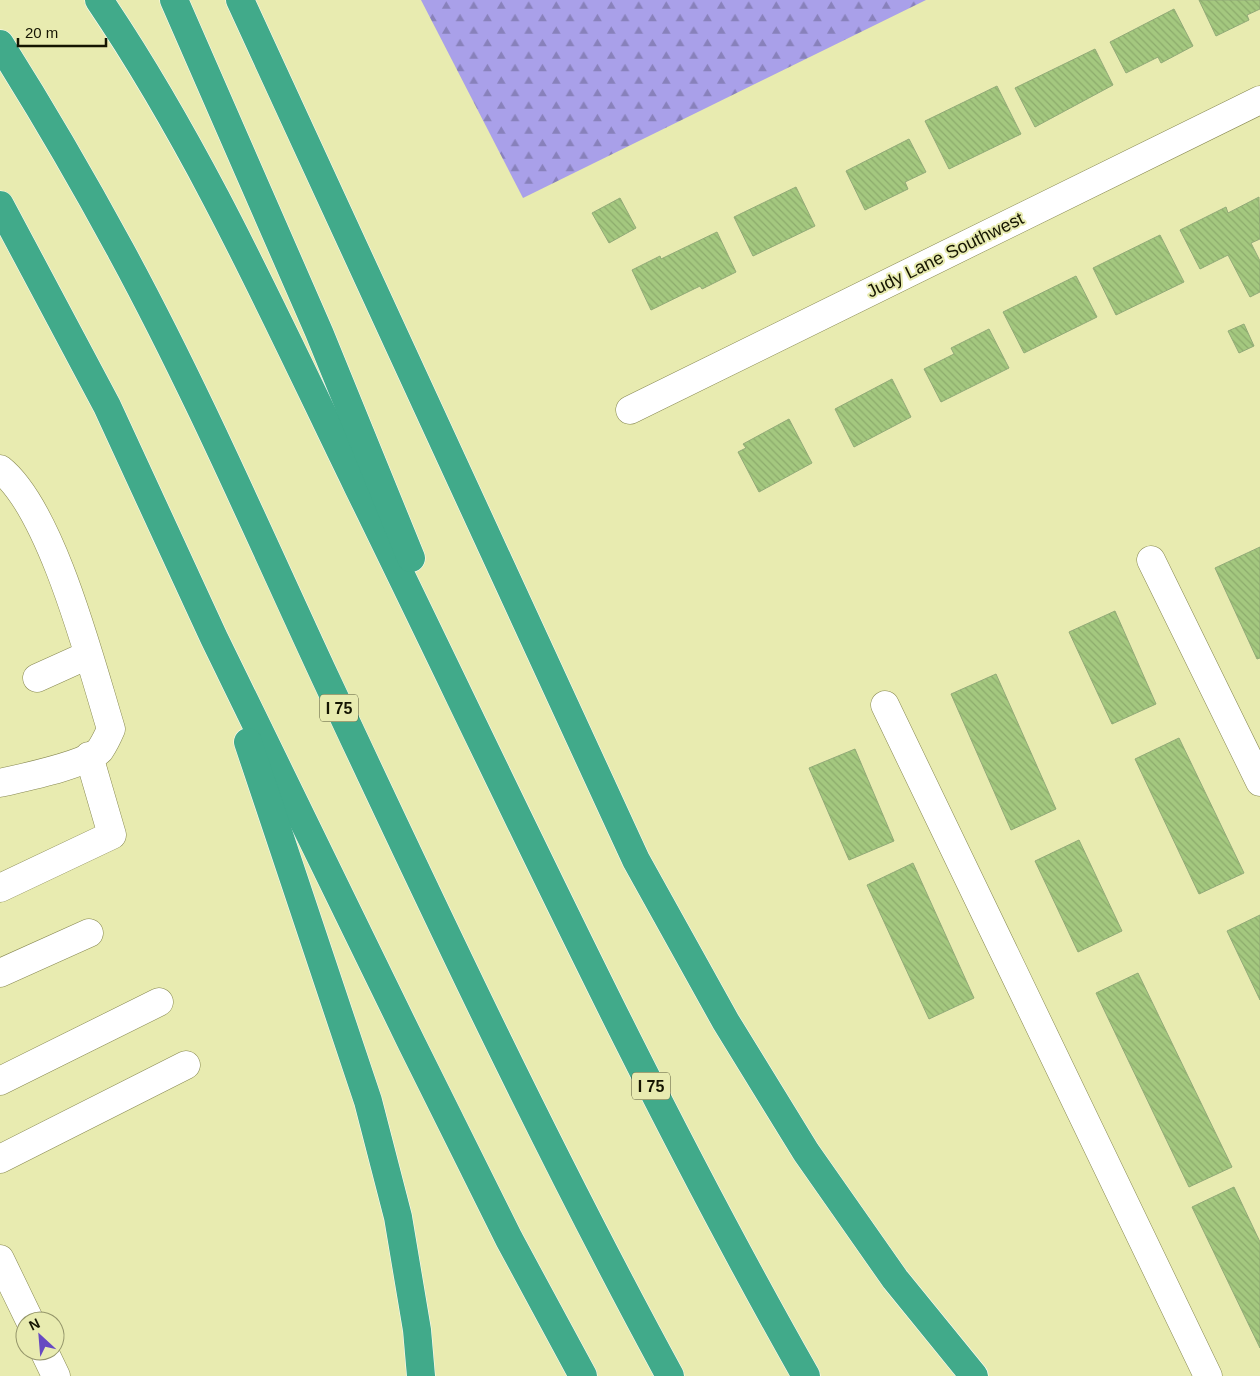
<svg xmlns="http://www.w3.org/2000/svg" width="1260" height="1376" font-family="Helvetica,sans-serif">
	<defs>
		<pattern id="forest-firs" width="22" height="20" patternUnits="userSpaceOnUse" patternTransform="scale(1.25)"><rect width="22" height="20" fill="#a9a0e9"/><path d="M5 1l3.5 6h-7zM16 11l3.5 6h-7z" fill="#8881bb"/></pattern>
		<pattern id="building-back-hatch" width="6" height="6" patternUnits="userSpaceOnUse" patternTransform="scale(1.25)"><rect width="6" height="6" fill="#a4c87f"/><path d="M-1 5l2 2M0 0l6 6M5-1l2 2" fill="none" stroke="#8cab6c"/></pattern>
	</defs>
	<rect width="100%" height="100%" fill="#e8ebb0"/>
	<!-- forest -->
	<polygon fill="url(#forest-firs)" points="421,0 926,0 523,198"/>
	<!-- building -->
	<g fill="url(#building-back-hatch)" stroke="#92aa78">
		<polygon points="1199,0 1260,0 1260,9 1247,15 1249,20 1216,36"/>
		<polygon points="1174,9 1193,46 1161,63 1158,57 1126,73 1110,42"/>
		<polygon points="1095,49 1113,85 1035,127 1015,88"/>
		<polygon points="997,86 1021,134 949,169 925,121"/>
		<polygon points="909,139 926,172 905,182 908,189 865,210 846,171"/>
		<polygon points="796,187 815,226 753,256 734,217"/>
		<polygon points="1259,197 1260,239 1251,243 1260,261 1260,292 1250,297 1228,255 1200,269 1180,230 1226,207 1228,213"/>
		<polygon points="620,198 636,228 609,243 592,213"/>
		<polygon points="717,232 736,272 702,289 700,286 651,310 632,270 660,256 661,259"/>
		<polygon points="1160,235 1184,282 1116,315 1093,268"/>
		<polygon points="1076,276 1097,317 1024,353 1003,312"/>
		<polygon points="1244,324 1254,346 1239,353 1228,331"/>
		<polygon points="989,329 1009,368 941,402 924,369 954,354 951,348"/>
		<polygon points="892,379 911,417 854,447 835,409"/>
		<polygon points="789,419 812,463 759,492 738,452 746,448 743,444"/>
		<polygon points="1260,547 1260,658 1257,659 1215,568"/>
		<polygon points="1115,611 1156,704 1112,724 1069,632"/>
		<polygon points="996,674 1056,809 1011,830 951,694"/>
		<polygon points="1179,738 1244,873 1199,894 1135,759"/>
		<polygon points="855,749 894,841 849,860 809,768"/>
		<polygon points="1079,840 1122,931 1078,952 1035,861"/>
		<polygon points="913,863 974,998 929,1019 867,885"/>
		<polygon points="1260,915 1260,1000 1227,931"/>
		<polygon points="1138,973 1232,1167 1189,1187 1096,993"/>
		<polygon points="1234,1187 1260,1242 1260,1348 1192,1207"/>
	</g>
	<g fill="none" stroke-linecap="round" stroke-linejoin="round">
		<defs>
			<g id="minor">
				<polyline points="630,410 1260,100"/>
				<path d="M0,469C52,510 91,664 111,729C108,736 104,744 100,750C86,765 21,778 0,783"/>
				<polyline points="1151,560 1260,782"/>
				<polyline points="37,678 88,655"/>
				<polyline points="885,705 1208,1376"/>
				<polyline points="0,888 112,835 89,756"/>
				<polyline points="0,973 89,933"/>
				<polyline points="0,1081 159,1002"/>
				<polyline points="0,1159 186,1065"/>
				<polyline points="0,1259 30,1321"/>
				<polyline points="44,1351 56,1376"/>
			</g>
			<g id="highway">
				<path d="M99,0C202,152 278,323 358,487C504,785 642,1087 806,1376"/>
				<polyline points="174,0 319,332 411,558"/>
				<polyline points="240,0 636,860 726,1022 806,1152 895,1279 974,1376"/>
				<path d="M0,44C43,112 83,181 121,251C196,389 259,535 325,677C435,912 546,1148 670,1376"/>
				<polyline points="0,205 107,406 214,638 412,1044 509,1239 583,1376"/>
				<polyline points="248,742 368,1101 398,1217 417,1330 421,1376"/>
			</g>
		</defs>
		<!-- minor casing -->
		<use href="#minor" stroke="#878851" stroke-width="29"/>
		<!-- highway casing -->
		<use href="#highway" stroke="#fff" stroke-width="29"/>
		<!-- minor -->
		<use href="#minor" stroke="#fff" stroke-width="28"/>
		<!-- highway -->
		<use href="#highway" stroke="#41aa8a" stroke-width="28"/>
	</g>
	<g text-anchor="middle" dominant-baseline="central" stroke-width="4" stroke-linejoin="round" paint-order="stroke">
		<!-- shield labels -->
		<g fill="#e8ebb0" stroke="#545536" stroke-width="1">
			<rect x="320" y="694.5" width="38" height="27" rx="4"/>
			<rect x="632" y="1072.5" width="38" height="27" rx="4"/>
		</g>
		<g font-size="16" font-weight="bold" fill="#151502">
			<text x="339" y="708">I 75</text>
			<text x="651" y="1086">I 75</text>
		</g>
		<!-- street labels -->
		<g font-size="18" fill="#151502" stroke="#e8ebb0">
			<text transform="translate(945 255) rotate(-26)">Judy Lane Southwest</text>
		</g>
	</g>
	<!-- north arrow -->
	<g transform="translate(40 1336) rotate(334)"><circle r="24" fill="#e8ebb0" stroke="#94956a"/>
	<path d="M0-4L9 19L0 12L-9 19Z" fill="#6749c2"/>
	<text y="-8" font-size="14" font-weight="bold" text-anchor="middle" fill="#151502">N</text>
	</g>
	<!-- scale -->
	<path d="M18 38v8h88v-8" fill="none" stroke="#151502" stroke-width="2.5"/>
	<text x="25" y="38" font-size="15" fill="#151502" stroke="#e8ebb0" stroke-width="4" paint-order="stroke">20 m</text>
</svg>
